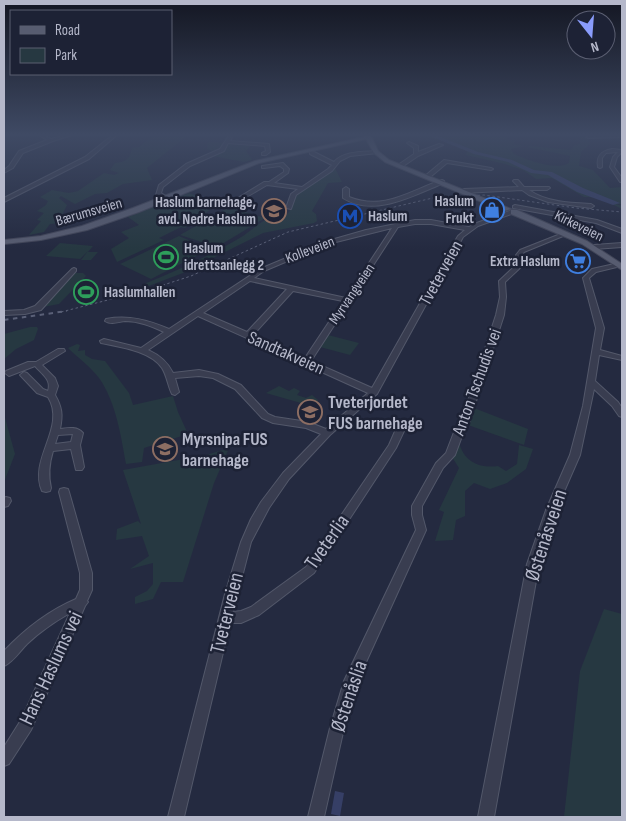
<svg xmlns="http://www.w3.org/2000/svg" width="626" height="821" font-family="'Sofia Sans Condensed',sans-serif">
	<rect width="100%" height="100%" fill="#242a40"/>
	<!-- green -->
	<g fill="#263841">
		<path d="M156,134H189L147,168L152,180L123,184L107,193L95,194L75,204L61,196L59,198L67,205L62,215L68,216L62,223L50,224L44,232L29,235L41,221L37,220L44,213L37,211L46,205L48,201L40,197L52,190L69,193L78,191L104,173L114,175L119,173L110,170L115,163C126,162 130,159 132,148L139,147Z"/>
		<path d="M399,134H507V139L515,141L513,144L524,146L511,149L514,154C528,160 555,171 569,163L570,156L527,147L531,146L571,150L574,145L580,144V135L586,134L590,144L581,152L579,166L593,170L610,188L622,187V204H616L622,206V209L598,197H584L552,178L536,179L523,170L505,164L466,155L467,151L446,141L431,138L414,137Z"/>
		<polygon points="208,142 252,144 246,151 252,160 244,162 212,156 217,153 207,149"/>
		<path d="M335,168L342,182L328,183L312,211L316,214L317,221L314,223L263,233L183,273L146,287L144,284C178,270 212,255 243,236C254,229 266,214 279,219C293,215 290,203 297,193Z"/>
		<polygon points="189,193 218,204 185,228 181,227 159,238 164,240 117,262 111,249 129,238 121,232 139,225 128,217"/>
		<polygon points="229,207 265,218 217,247 180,235"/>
		<polygon points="179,236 210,249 151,279 120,264"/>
		<polygon points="60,243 93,246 88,252 98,252 91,260 81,260 88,251 80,259 46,256"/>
		<polygon points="75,273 83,273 86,276 59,304 43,307"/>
		<polygon points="30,327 37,327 38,329 34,340 16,349 4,359 4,334"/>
		<polygon points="328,335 359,343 350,355 320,347"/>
		<path d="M77,344L80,345L78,351L85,350V355L92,359L105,361L129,393L133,405L173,396L178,412L188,434L144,448L142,462L126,464C121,436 116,402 99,378C91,367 77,357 68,348Z"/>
		<polygon points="279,386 289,391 294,388 300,391 297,395 306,398 312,395 318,400 317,403 301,403 266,393"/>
		<polygon points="474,408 528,429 524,445 468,425"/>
		<polygon points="4,414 15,454 4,482"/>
		<path d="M458,437C461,459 476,469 498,466L506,471L517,464L519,445L533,449L526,469L507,483L490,489L474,483L465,491V516L456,520L453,540L435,541L444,512L439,510L459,468L450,454Z"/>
		<polygon points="229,448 214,483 183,582 161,582 153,599 135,604 135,597 147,591 153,584 153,563 130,569 149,556 142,536 116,540 117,529 138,521 141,524 123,470 206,455"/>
		<polygon points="604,609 622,614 622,817 564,817 580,671"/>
	</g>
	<!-- water -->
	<polygon fill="#363f66" points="335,791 344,793 340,816 331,814"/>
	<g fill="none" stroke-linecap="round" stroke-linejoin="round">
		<!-- river -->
		<polygon fill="#363f66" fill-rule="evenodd" points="425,134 433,134 478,152 512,160 534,170 552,172 583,188 620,203 613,205 577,192 548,175 531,173 508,162 474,154"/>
		<defs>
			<g id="minor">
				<polygon points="37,134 42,134 51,139 69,134 75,134 53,141 23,153 13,168 4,173 4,170 9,166 19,151 47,140"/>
				<polygon points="114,134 118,134 89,159 4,202 4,198 85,157"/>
				<polygon points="230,134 234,134 230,141 269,144 270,152 266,155 262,155 262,153 266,151 265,146 228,143 224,151 190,166 163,187 161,193 170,199 170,201 166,201 156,195 159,185 186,164 220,149"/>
				<polygon points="594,134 600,134 598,135 622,135 622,137 588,138 586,137"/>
				<polygon points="409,142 418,146 418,152 439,144 443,145 418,156 402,167 398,167 398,165 414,154 414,148 407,143"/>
				<path d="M612,149L622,150V152L617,157L614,167L622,178V182H620L610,167L613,157L618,152L606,153L602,158V167L600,168L598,167C596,156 601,151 612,149Z"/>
				<path d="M376,151L378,152V153L350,156L340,161L332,171L296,195L291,209L286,208L291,194L298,189L267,185L238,202L233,201L264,182H269L284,172V169L280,166L264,168H262V166L283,163L289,169L288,173L274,183L302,187L328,169L332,165L310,154V152H314L334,162C343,151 363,152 376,151Z"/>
				<polygon points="444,160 491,168 493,169 491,170 447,163 429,178 425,178 425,176"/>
				<path d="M442,180L444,181V183C414,195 374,218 343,198V189L346,187L349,189V197C384,211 409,191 442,180Z"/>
				<path d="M514,180H518L524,187H549L550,188L547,190H529C546,202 570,203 591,204L594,206L591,208L548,202L529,195L522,190L464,193L461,191L464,189L519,187L513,181Z"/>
				<polygon points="515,205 597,220 622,229 622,233 596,223 513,208 513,206"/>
				<path d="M512,210L515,212L514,213L478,226L463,237L377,394L330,435L289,479L269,508L251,542L233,612L241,611L251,607L306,567L389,445L396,429H402L404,431L396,448L314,573L259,615L241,623H230L184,817H168L225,594L241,542L251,519L261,502L283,473L321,434L306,428L273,423L262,418L235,389L213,378L199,376L175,378L179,392L175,395L172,394C168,386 167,376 162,368C151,351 120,347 101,343L100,341L104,339L141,348L164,332C151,326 139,321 125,321C118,322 111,325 105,321L106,319C129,315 148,320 169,329L260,269L324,242L366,230L415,220H431L469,227L474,224ZM415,224H431L465,230L458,236L372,388L311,361L398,227ZM392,228L346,298L254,278L264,271L328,244ZM250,281L287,289L247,332L203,313ZM293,291L343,301L305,358L253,335ZM198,316L368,393L326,429L308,422L275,417L268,414L241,385L218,374L199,370L173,373C167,361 159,355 148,350Z"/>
				<polygon points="563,233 568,234 524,252 522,255 521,267 505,282 506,297 504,315 469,423 465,428 455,455 443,468 422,506 422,515 426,530 357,682 344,728 324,817 308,817 330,728 344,681 416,530 412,515 412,506 436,463 446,453 456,427 461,422 496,315 500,297 499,281 515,266 516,255 520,250"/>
				<polygon points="622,243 622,247 594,249 591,247 594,245"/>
				<polygon points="619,263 621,264 621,266 596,272 589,278 604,328 600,350 622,356 622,360 599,355 595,381 618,402 622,408 622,417 619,416 612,406 594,389 580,455 556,510 539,564 494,817 478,817 527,564 546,510 570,455 583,406 596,328 583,278 592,269"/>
				<polygon points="74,268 76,269 76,271 41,310 25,314 4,315 4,311 24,310 35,306 72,269"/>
				<path d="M58,349H64L65,351L42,365L55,378L58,386L55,395C62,407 63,415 60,429C68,428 77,426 83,433L80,445L84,467L82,470H76L71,449L53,451C49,464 48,475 51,488L50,491L46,492L42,491C28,459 67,427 48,397L37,393L20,375L24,372L27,373L43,389L48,391C52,380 42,374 35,366L9,376L5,373L6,371L28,362H36ZM73,434L71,442L55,444L58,435Z"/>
				<path d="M64,488L68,489L69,492L92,573V590L87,601L88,602L85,606L31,730L9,764L4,766V747L21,720L70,613C54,622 40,632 27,644C20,651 13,662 4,666V651C25,629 48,611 76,599L80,590V573L59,492L60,489Z"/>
				<polygon points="6,497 10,498 11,501 8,506 4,507 4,498"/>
			</g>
			<g id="major">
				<polygon points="360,134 371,136 378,151 389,160 511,209 504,211 385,162 374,153 366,139 259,163 139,212 87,230 41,240 4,244 4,240 41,236 82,226 133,208 255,161 364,137"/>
				<polygon points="511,210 517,210 587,241 622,264 622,270 582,244 511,214"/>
			</g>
		</defs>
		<!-- minor casing -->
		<use href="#minor" stroke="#53586a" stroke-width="2"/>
		<!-- major casing -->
		<use href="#major" stroke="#424659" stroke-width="2"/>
		<!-- minor -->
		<use href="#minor" fill="#393d50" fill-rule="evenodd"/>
		<!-- major -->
		<use href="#major" fill="#575c70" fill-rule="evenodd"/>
		<!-- rail-far1 -->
		<polyline stroke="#5a6077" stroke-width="1" stroke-dasharray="2.5 2.5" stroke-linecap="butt" points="61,312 151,289 191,276 288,232 437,197 484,195 576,208 622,212"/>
		<!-- rail -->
		<polyline stroke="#5a6077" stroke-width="2" stroke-dasharray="4.5 4.5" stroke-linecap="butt" points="4,320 67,311"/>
	</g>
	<!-- sky -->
	<linearGradient id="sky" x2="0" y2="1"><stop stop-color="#141723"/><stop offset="0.54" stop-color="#3f4a64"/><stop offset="1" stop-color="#3f4a64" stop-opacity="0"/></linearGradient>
	<rect width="626" height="249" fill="url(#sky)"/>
	<!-- icons -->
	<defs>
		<symbol id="shop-ring" viewBox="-11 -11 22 22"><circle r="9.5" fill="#1d2235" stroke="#3f7fe0" stroke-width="1.5"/><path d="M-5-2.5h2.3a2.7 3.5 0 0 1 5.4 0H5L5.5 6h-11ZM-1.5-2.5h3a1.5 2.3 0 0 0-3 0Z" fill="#3f7fe0"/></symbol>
		<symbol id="school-ring" viewBox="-11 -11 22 22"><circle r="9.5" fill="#1d2235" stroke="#8d6e63" stroke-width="1.5"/><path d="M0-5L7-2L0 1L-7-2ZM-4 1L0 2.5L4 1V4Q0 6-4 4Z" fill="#8d6e63"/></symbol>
		<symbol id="metro-ring" viewBox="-11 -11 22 22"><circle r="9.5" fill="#1d2235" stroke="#1a4fb4" stroke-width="1.5"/><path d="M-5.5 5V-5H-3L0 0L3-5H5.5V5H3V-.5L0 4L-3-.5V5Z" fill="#1a4fb4"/></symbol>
		<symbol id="stadium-ring" viewBox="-11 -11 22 22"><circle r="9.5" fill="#1d2235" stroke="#2e9e5b" stroke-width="1.5"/><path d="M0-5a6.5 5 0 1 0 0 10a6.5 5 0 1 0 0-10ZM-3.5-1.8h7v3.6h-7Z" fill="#2e9e5b"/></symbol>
		<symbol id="supermarket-ring" viewBox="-11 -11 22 22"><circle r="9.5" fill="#1d2235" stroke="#3f7fe0" stroke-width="1.5"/><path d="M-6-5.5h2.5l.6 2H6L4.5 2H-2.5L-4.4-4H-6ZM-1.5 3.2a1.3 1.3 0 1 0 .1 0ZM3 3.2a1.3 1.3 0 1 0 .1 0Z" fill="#3f7fe0"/></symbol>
	</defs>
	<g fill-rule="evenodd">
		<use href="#shop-ring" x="478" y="196" width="28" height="28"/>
		<use href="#school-ring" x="260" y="197" width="28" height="28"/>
		<use href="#metro-ring" x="336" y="202" width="28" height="28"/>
		<use href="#stadium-ring" x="152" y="243" width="28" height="28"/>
		<use href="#supermarket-ring" x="564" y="247" width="28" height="28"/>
		<use href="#stadium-ring" x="72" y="278" width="28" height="28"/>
		<use href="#school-ring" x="296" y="398" width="28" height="28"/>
		<use href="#school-ring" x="151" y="435" width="28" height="28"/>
	</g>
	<g text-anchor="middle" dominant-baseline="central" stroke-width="5" stroke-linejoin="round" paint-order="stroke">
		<!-- far-poi labels -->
		<g font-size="15" font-weight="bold" fill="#b5b8ca" stroke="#1d2235" text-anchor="end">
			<text x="474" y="201">Haslum<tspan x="474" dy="17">Frukt</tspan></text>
			<text x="256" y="202">Haslum barnehage,<tspan x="256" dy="17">avd. Nedre Haslum</tspan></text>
			<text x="368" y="216" text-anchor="start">Haslum</text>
			<text x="184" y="248" text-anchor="start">Haslum<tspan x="184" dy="17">idrettsanlegg 2</tspan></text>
			<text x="560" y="261">Extra Haslum</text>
			<text x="104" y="292" text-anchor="start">Haslumhallen</text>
		</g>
		<!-- far-street labels -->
		<g font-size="15" fill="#b5b8ca" stroke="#1d2235">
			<text transform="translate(89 212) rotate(-16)">Bærumsveien</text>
			<text transform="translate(579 226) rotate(26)">Kirkeveien</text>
			<text transform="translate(310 250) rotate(-21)">Kolleveien</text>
			<text transform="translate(352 294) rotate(-56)">Myrvangveien</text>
		</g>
		<!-- street labels -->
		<g font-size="18" fill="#b5b8ca" stroke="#1d2235">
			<text transform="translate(441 273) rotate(-61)">Tveterveien</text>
			<text transform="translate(286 353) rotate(24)">Sandtakveien</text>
			<text transform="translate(477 382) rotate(-70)">Anton Tschudis vei</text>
		</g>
		<!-- poi labels -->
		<g font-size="18" font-weight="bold" fill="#b5b8ca" stroke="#1d2235" text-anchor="start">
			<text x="328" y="402">Tveterjordet<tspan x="328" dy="21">FUS barnehage</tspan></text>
			<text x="182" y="439">Myrsnipa FUS<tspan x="182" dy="21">barnehage</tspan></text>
		</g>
		<!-- near-street labels -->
		<g font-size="21" fill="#b5b8ca" stroke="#1d2235">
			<text transform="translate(546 535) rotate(-72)">Østenåsveien</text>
			<text transform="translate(327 542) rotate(-55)">Tveterlia</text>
			<text transform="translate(227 613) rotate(-76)">Tveterveien</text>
			<text transform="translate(51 668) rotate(-65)">Hans Haslums vei</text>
			<text transform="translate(349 696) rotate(-71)">Østenåslia</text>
		</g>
	</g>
	<!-- border -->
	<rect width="626" height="821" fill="none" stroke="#b5b8ca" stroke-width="10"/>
	<!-- legend -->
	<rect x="10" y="10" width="162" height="65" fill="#1d2235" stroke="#5a5e71"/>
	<rect x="20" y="26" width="25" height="8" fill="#575c70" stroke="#5a5e71"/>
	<text x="55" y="35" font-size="15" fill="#b5b8ca">Road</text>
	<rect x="20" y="48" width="25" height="15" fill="#263841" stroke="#5a5e71"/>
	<text x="55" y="60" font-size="15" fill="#b5b8ca">Park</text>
	<!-- north arrow -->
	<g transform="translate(591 35) rotate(163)"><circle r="24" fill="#1d2235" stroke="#5a5e71"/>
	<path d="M0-4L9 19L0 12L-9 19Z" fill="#8a9cfb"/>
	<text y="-8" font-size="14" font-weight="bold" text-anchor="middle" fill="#b5b8ca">N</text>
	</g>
</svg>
